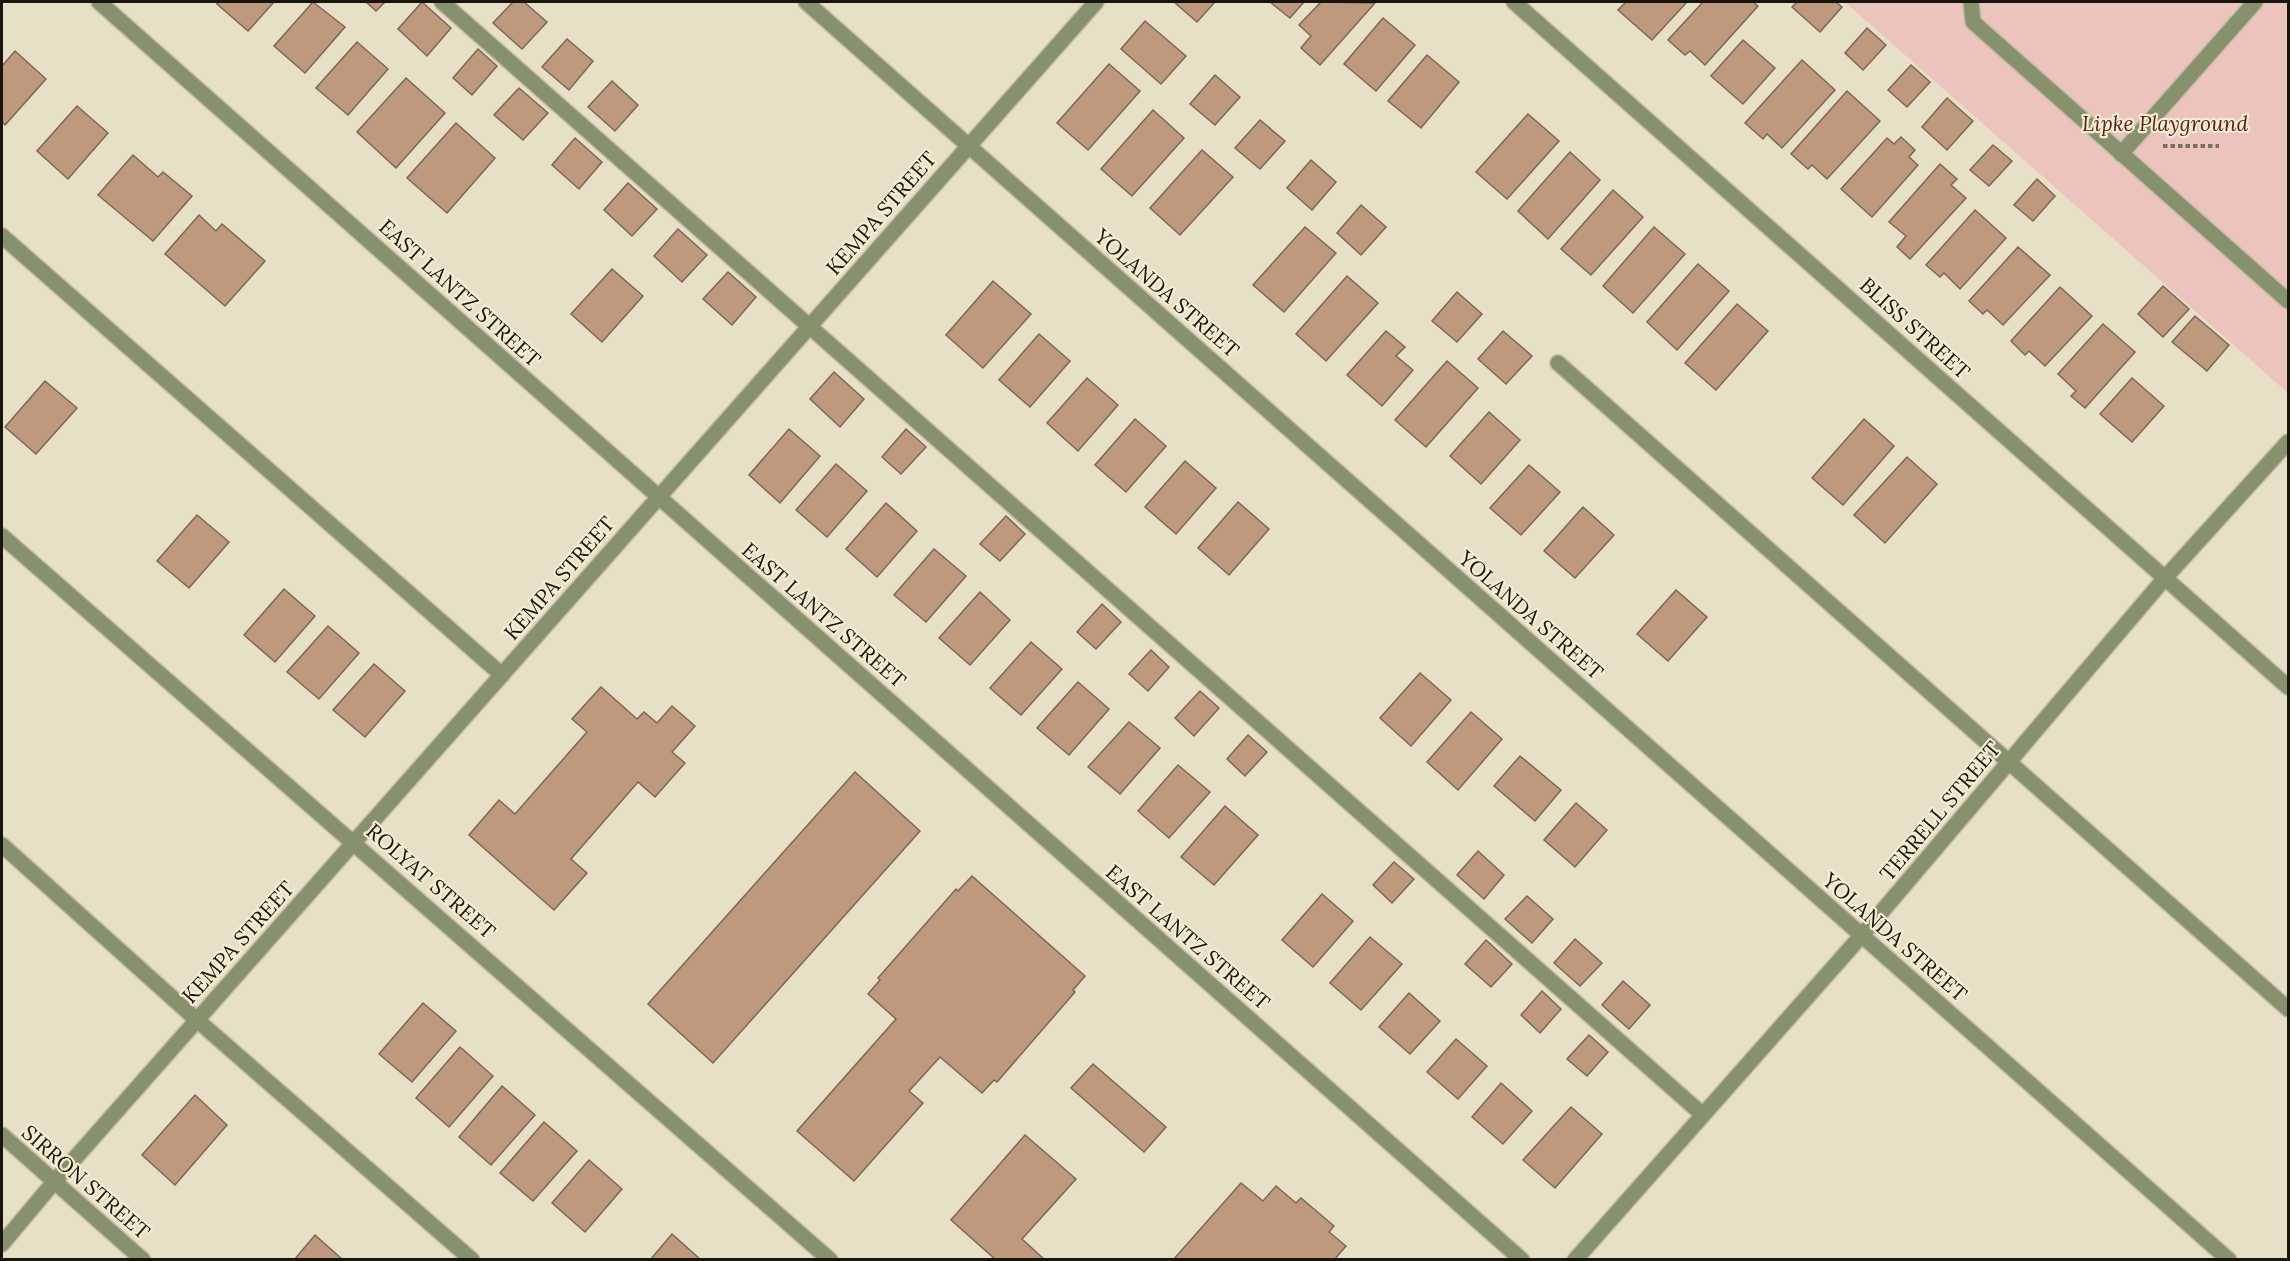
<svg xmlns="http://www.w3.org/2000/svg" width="2290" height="1261" font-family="Lora,serif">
	<rect width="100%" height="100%" fill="#e8dfc7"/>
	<!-- green -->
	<polygon fill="#ecc3bd" points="1845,2 2288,2 2288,393"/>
	<!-- building -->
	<g fill="#bf997e" stroke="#7b6758" stroke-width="1.5">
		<polygon points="219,2 274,2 248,31 217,4"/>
		<polygon points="313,2 345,27 305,73 274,46"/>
		<polygon points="366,2 385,2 376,11"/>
		<polygon points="422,2 451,28 427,56 398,29"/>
		<polygon points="513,2 524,2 547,22 522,49 493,23"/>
		<polygon points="1174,2 1215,2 1197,22"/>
		<polygon points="1270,2 1304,2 1290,18"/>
		<polygon points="1321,2 1375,3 1320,65 1301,48 1311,36 1299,25"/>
		<polygon points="1626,2 1687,2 1652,40 1618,10"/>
		<polygon points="1703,2 1753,2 1758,6 1705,65 1690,51 1685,55 1668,40"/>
		<polygon points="1797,2 1836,2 1842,7 1820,32 1792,7"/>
		<polygon points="1383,18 1415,45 1376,91 1344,64"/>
		<polygon points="1145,21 1186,56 1161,84 1121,49"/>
		<polygon points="1867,28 1886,45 1863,70 1845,53"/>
		<polygon points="567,39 593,61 569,90 542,67"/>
		<polygon points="1743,40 1775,68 1743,104 1711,76"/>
		<polygon points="357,42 388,69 348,115 316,88"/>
		<polygon points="478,49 497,66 472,95 453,78"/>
		<polygon points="15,51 46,79 5,125 2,121 2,66"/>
		<polygon points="1427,55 1459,82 1421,128 1388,101"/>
		<polygon points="1802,60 1835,90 1782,148 1767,134 1763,139 1745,123"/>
		<polygon points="1109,64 1140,91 1088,150 1057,123"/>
		<polygon points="1911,65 1930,82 1907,107 1888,90"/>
		<polygon points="1215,75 1240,97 1215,125 1190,104"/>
		<polygon points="406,78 445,113 396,168 357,132"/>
		<polygon points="612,81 638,105 615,131 588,107"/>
		<polygon points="519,88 548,113 523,140 494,115"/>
		<polygon points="1847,91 1880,121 1827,179 1812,165 1808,169 1791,154"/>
		<polygon points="1947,98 1973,121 1947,150 1922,127"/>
		<polygon points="77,106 108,133 68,179 37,151"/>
		<polygon points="1153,110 1184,138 1132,196 1101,169"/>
		<polygon points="1528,114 1559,141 1507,199 1476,172"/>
		<polygon points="1260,120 1285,141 1260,169 1235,148"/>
		<polygon points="456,123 495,158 447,213 407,178"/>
		<polygon points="1901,137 1915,150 1909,157 1918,165 1872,217 1841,189 1887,138 1894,144"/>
		<polygon points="575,138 602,162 579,189 552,165"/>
		<polygon points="1993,145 2012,161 1989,186 1970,170"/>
		<polygon points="1202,150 1233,177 1180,235 1150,208"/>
		<polygon points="1570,152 1600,180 1548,239 1518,211"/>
		<polygon points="133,155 158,177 163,172 192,196 153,241 98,195"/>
		<polygon points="1311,160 1336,182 1312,210 1287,188"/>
		<polygon points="1940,164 1957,179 1951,185 1966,198 1910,259 1897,247 1906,236 1889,222"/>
		<polygon points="2037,179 2055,196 2033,221 2014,205"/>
		<polygon points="628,183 657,209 632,236 604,210"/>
		<polygon points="1613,190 1643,217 1591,275 1561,249"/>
		<polygon points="1361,205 1386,227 1361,255 1337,233"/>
		<polygon points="1975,210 2006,238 1960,289 1944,273 1940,277 1926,265"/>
		<polygon points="199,215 216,231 222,224 265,261 225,306 165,254"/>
		<polygon points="1305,227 1336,253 1284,312 1253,285"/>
		<polygon points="1654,227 1685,254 1633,313 1603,286"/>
		<polygon points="678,229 707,255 682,282 654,256"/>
		<polygon points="2018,247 2050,275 2003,325 1987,310 1983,314 1969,301"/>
		<polygon points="1698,264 1729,291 1677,350 1647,322"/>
		<polygon points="612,269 643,296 602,342 571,314"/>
		<polygon points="728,272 756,297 732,325 703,299"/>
		<polygon points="1347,276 1378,303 1326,361 1296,334"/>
		<polygon points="993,281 1031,314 983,368 946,335"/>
		<polygon points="2163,286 2189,309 2163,337 2138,314"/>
		<polygon points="2060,287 2092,316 2045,366 2029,351 2025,355 2011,341"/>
		<polygon points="1457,292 1482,314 1457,342 1432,321"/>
		<polygon points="1737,304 1768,331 1716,390 1685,363"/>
		<polygon points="2195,316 2229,345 2207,371 2172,342"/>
		<polygon points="2103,324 2135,352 2085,408 2071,396 2076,391 2058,374"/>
		<polygon points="1386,331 1405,347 1396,356 1413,370 1382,406 1347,375"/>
		<polygon points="1503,331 1532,356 1506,384 1478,359"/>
		<polygon points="1039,334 1070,361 1030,407 999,380"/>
		<polygon points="1447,361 1478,388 1426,447 1395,420"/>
		<polygon points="834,372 864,399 840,427 810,399"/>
		<polygon points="1087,378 1118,405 1078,451 1047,423"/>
		<polygon points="2132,378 2164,406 2132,442 2100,414"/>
		<polygon points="45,381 77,408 36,454 5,427"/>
		<polygon points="1489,412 1520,440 1481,484 1450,456"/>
		<polygon points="1135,419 1166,446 1126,492 1095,465"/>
		<polygon points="1864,419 1894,446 1843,505 1812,478"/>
		<polygon points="789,429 820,456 780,503 749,475"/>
		<polygon points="906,429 926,447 901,474 882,457"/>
		<polygon points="1907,457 1937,484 1885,543 1854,515"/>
		<polygon points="1185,461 1216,488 1176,534 1145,507"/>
		<polygon points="836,464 867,491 827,537 796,510"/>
		<polygon points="1529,465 1560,492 1521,535 1490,508"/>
		<polygon points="1238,502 1269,529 1229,575 1198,548"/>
		<polygon points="886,503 917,531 877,577 846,549"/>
		<polygon points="1583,507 1614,535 1575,578 1544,551"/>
		<polygon points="197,515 229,542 189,588 157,561"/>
		<polygon points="1006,516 1025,534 1000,561 980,544"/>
		<polygon points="934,549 966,576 926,622 894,595"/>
		<polygon points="284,589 315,616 275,662 244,635"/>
		<polygon points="1676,590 1707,617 1668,661 1637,634"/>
		<polygon points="980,592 1010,620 970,665 939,638"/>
		<polygon points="1102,604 1121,622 1096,649 1077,632"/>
		<polygon points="328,626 359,653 319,699 287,672"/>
		<polygon points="1031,642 1062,669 1021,715 990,688"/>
		<polygon points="1151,650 1169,667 1148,691 1129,674"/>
		<polygon points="374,664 405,691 365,737 333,710"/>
		<polygon points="1420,673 1451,700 1411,746 1380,718"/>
		<polygon points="1078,682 1109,709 1069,755 1037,728"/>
		<polygon points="601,687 637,719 644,712 657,723 672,706 695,726 672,752 685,763 655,797 638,782 571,859 587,873 554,910 469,835 499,800 515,814 587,732 572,719"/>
		<polygon points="1200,691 1219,708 1194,736 1175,718"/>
		<polygon points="1471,712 1502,739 1458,790 1427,762"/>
		<polygon points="1129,722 1160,748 1120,794 1088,767"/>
		<polygon points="1248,735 1267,752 1245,776 1227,759"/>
		<polygon points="1520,756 1561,790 1535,821 1494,786"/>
		<polygon points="1178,765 1210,792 1169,838 1138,811"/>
		<polygon points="855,772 920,831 713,1063 648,1004"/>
		<polygon points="1576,803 1607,830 1575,867 1544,840"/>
		<polygon points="1225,806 1258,835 1214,885 1181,857"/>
		<polygon points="1478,851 1504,875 1484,899 1457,875"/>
		<polygon points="1394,862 1414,879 1392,903 1373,885"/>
		<polygon points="972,876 1085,976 1073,990 1075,992 997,1082 994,1080 982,1093 940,1057 909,1091 923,1103 854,1181 797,1131 896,1019 868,994 880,980 878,978 956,889 958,891"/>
		<polygon points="1322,894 1353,921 1313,967 1282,940"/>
		<polygon points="1527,896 1553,919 1532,943 1505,919"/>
		<polygon points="1370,937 1402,964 1361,1010 1330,983"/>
		<polygon points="1575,939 1602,963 1580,986 1554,963"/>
		<polygon points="1486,940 1512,964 1491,987 1465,964"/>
		<polygon points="1623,981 1650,1005 1629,1029 1602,1005"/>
		<polygon points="1542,991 1561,1009 1540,1033 1521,1015"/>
		<polygon points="1409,993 1440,1021 1410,1054 1379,1027"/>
		<polygon points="423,1003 456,1031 412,1082 379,1054"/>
		<polygon points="1589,1035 1608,1052 1587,1076 1567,1059"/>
		<polygon points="1456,1039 1487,1066 1458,1099 1427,1072"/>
		<polygon points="460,1047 493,1076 449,1127 416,1098"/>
		<polygon points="1093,1064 1166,1127 1144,1152 1071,1088"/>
		<polygon points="1501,1083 1532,1111 1503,1144 1472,1117"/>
		<polygon points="502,1086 535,1115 491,1165 459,1137"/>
		<polygon points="195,1095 227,1125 175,1185 142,1155"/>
		<polygon points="1571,1107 1602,1134 1555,1188 1523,1160"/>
		<polygon points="544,1122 577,1151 533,1201 500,1173"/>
		<polygon points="1025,1135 1076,1179 1022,1239 1045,1260 996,1260 951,1220"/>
		<polygon points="589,1160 622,1189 585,1232 552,1203"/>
		<polygon points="1241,1183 1263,1201 1276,1186 1296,1203 1301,1198 1334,1226 1329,1232 1346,1246 1334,1260 1173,1260"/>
		<polygon points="672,1234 701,1260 650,1260"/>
		<polygon points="315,1235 343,1260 294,1260"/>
	</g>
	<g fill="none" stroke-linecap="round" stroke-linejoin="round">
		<defs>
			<g id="service">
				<polyline points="442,2 1703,1115"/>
				<polyline points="1971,2 1973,22 2288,301"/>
				<polyline points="2121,154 2255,2"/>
				<polyline points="2,236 502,675"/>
				<polyline points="1558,363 2288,1009"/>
				<polyline points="2,845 197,1020 472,1260"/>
				<polyline points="2,1244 54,1182"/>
			</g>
			<g id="minor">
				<polyline points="99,2 1522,1260"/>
				<polyline points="806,2 2229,1260"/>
				<polyline points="1514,2 2288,687"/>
				<polyline points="2,536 830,1260"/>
				<polyline points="2,1135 143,1260"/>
				<polyline points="54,1182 1096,2"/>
				<polyline points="1575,1260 1862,935 2165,578 2288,442"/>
			</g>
		</defs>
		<!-- service casing -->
		<use href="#service" stroke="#c3bba5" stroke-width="18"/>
		<!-- minor casing -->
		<use href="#minor" stroke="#c3bba5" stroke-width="18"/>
		<!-- path -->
		<polyline stroke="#767060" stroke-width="4" stroke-dasharray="4.5 3" stroke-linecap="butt" points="2163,146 2219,146"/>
		<!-- service -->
		<use href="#service" stroke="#87916d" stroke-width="15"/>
		<!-- minor -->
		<use href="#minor" stroke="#87916d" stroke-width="15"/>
	</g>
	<g text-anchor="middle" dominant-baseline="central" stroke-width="4.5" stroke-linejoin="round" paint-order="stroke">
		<!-- park labels -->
		<g font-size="21" font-style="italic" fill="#5e221e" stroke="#f6ecd4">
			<text x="2165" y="123">Lipke Playground</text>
		</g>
		<!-- street labels -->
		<g font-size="21" fill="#18150c" stroke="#f6ecd4">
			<text transform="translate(881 213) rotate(-49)">KEMPA STREET</text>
			<text transform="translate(460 293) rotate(42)">EAST LANTZ STREET</text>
			<text transform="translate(1167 293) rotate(41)">YOLANDA STREET</text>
			<text transform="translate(1915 328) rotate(42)">BLISS STREET</text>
			<text transform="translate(559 578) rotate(-49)">KEMPA STREET</text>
			<text transform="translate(824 615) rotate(41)">EAST LANTZ STREET</text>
			<text transform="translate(1531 615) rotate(41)">YOLANDA STREET</text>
			<text transform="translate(1940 811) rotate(-50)">TERRELL STREET</text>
			<text transform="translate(431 881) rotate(41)">ROLYAT STREET</text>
			<text transform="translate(1188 937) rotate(41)">EAST LANTZ STREET</text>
			<text transform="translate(1895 937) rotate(41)">YOLANDA STREET</text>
			<text transform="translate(238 942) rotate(-48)">KEMPA STREET</text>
			<text transform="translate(86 1182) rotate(41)">SIRRON STREET</text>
		</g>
	</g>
	<!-- border -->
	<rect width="2290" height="1261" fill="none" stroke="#18150c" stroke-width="6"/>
</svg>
